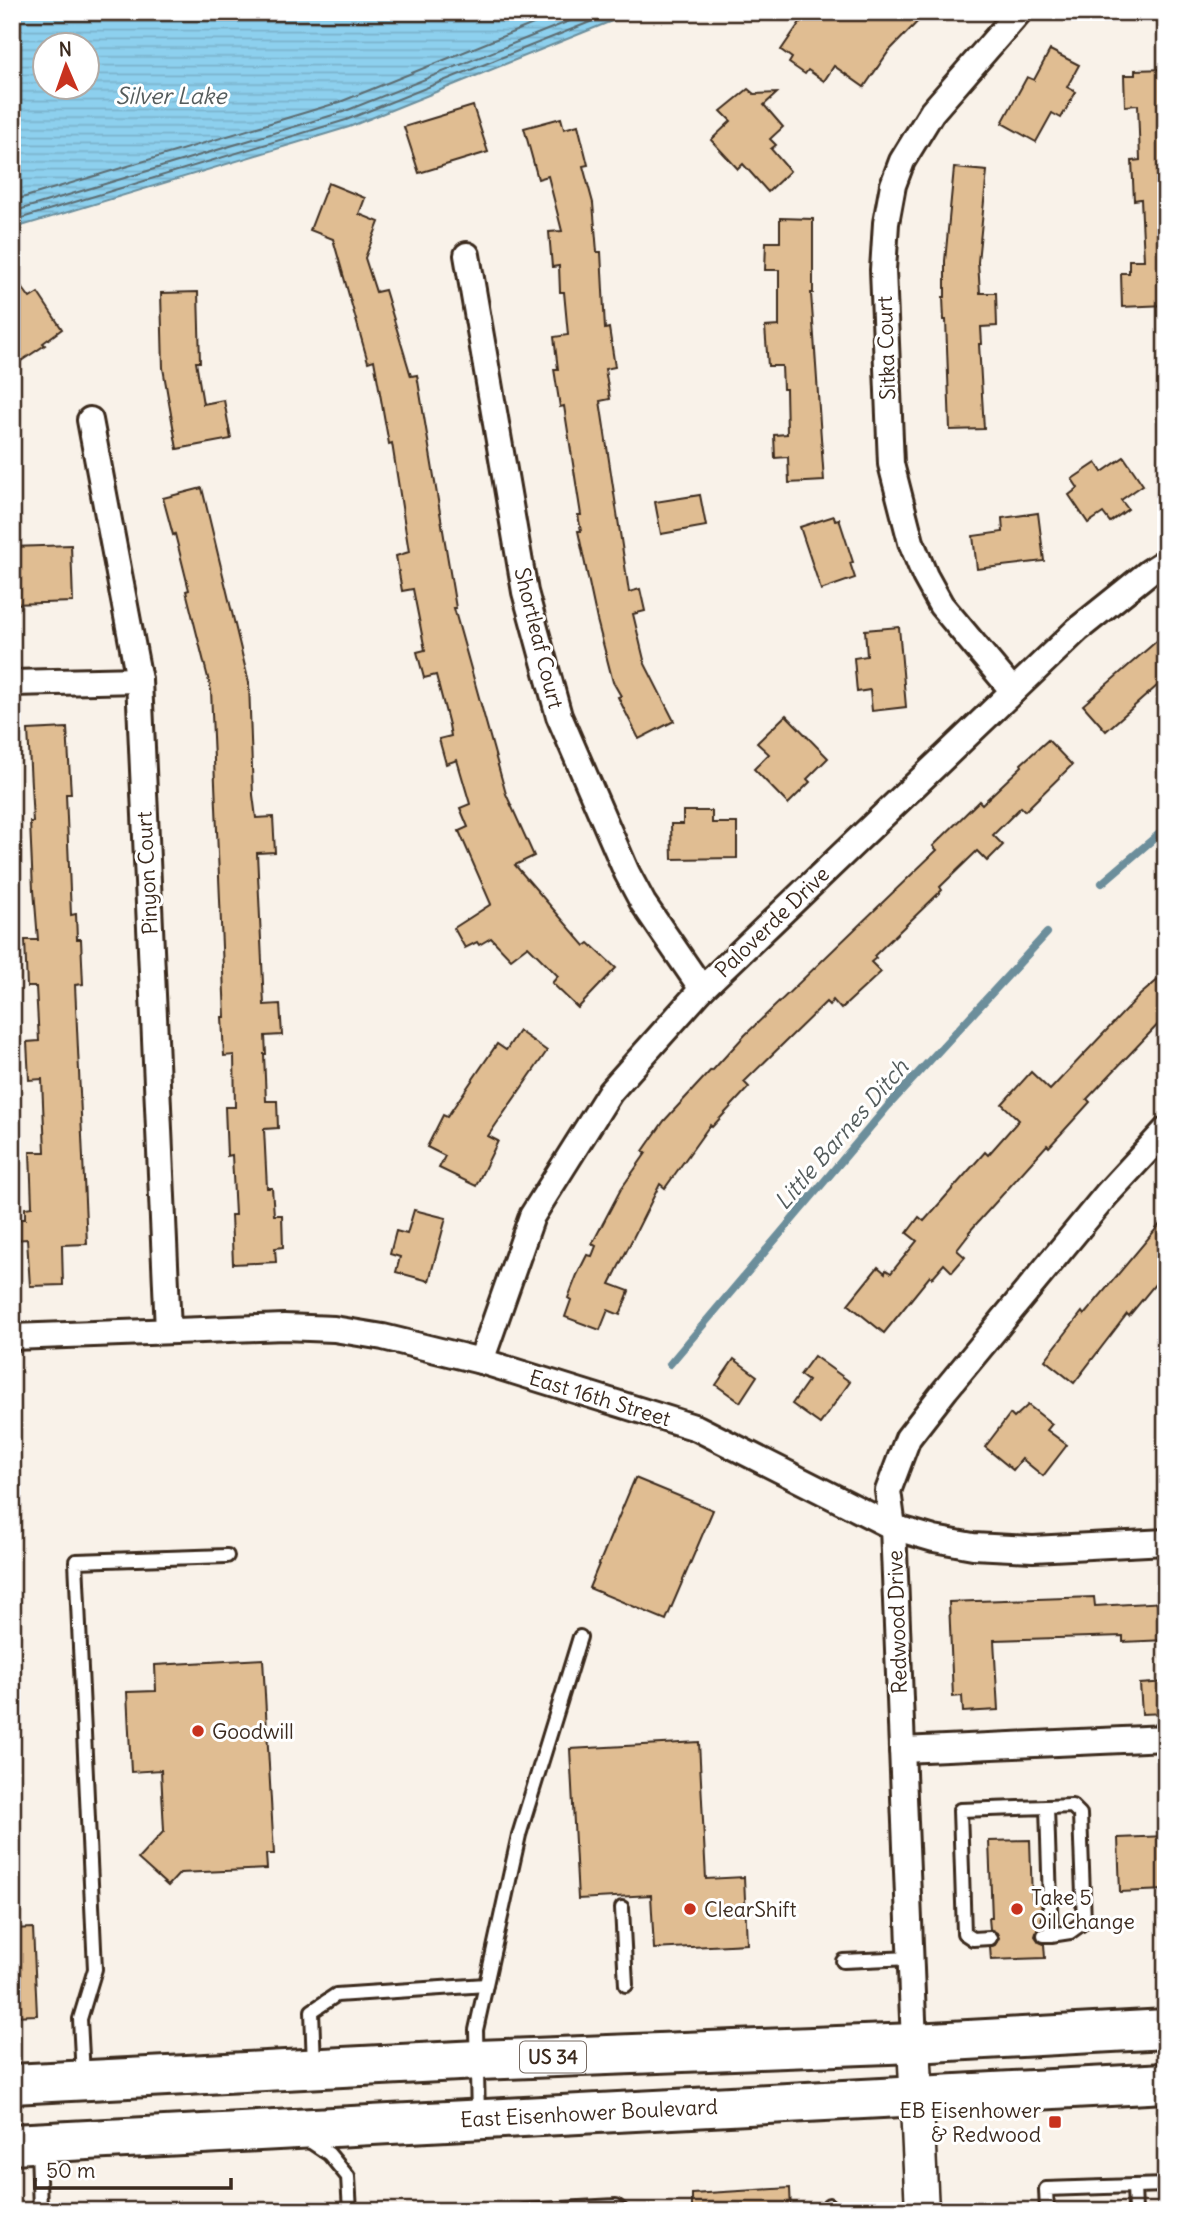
<svg xmlns="http://www.w3.org/2000/svg" width="1178" height="2223" font-family="Delius,sans-serif">
	<defs>
		<pattern id="water-rules" width="6" height="5" patternUnits="userSpaceOnUse" patternTransform="scale(1.75)"><rect width="6" height="5" fill="#8dd0ee"/><path d="M0 2.5h6" fill="none" stroke="#7bb3cc"/></pattern>
	</defs>
	<rect width="100%" height="100%" fill="#f9f2e9"/>
	<filter id="ink" filterUnits="userSpaceOnUse"><feTurbulence type="fractalNoise" baseFrequency=".0143" numOctaves="2"/><feDisplacementMap in="SourceGraphic" scale="14" xChannelSelector="R" yChannelSelector="G"/><feConvolveMatrix kernelMatrix="1 2 1 2 8 2 1 2 1" color-interpolation-filters="sRGB"/></filter>
	<g filter="url(#ink)">
		<!-- water -->
		<path fill="url(#water-rules)" stroke="#6c8e9b" stroke-width="2" fill-rule="evenodd" d="M12,12H634L349,127L12,229ZM46,46H88V88H46Z"/>
		<g fill="none" stroke-linecap="round" stroke-linejoin="round">
			<!-- shore -->
			<g stroke="#5c6c71" stroke-width="2">
				<polyline points="12,201 340,102 563,12"/>
				<polyline points="12,212 343,112 592,12"/>
				<polyline points="12,221 346,120 615,12"/>
			</g>
			<!-- stream -->
			<g stroke="#6c8e9b" stroke-width="8">
				<polyline points="1102,883 1166,828"/>
				<polyline points="670,1364 888,1106 1047,933"/>
			</g>
		</g>
		<!-- building -->
		<g fill="#e0bd92" stroke="#3b2a1e" stroke-width="2">
			<polygon points="807,12 927,12 889,51 864,87 834,66 824,81 808,70 805,74 789,63 792,58 781,50"/>
			<polygon points="1050,50 1079,65 1067,87 1076,92 1061,118 1052,113 1036,142 1002,123 1027,77 1034,80"/>
			<polygon points="1166,69 1166,305 1122,307 1121,273 1129,273 1129,260 1144,260 1141,199 1134,200 1132,161 1140,160 1138,105 1125,106 1124,75 1135,75 1135,70"/>
			<polygon points="748,89 754,94 777,93 764,105 783,127 770,139 776,145 771,149 790,171 768,192 743,164 738,169 711,140 731,121 721,111"/>
			<polygon points="473,106 488,152 419,173 404,127"/>
			<polygon points="561,118 564,129 578,125 588,165 583,166 593,203 597,252 601,252 605,329 609,328 615,367 605,369 610,399 600,401 629,592 640,589 645,611 633,614 645,664 674,721 639,739 618,697 621,696 613,682 597,620 578,531 581,531 578,515 581,515 564,406 560,407 554,369 558,369 554,337 568,335 564,292 560,292 559,266 552,267 549,232 562,231 548,176 538,179 524,128"/>
			<polygon points="954,168 987,171 978,262 980,293 996,293 997,326 981,327 982,344 979,344 984,429 950,430 946,320 944,320 943,297 945,297 945,261"/>
			<polygon points="328,183 365,198 359,214 379,222 365,258 376,292 385,290 411,376 417,375 456,608 454,608 506,794 534,856 515,865 585,946 589,943 616,968 578,1008 552,983 558,976 528,946 511,959 491,938 479,945 477,942 465,948 454,928 491,904 459,831 468,827 460,808 470,804 457,760 446,764 439,739 451,736 449,725 436,675 424,678 417,652 425,650 413,589 402,591 396,556 409,552 392,443 389,444 374,360 368,362 333,239 310,230"/>
			<polygon points="780,218 813,219 813,293 811,293 824,481 789,483 788,457 775,458 774,435 787,434 786,389 783,389 782,366 768,366 765,327 779,326 779,270 765,270 766,242 780,242"/>
			<polygon points="12,274 30,298 38,293 62,329 43,343 45,345 12,367"/>
			<polygon points="198,292 200,362 196,362 203,404 224,400 231,439 177,449 163,368 161,293"/>
			<polygon points="1124,457 1143,485 1121,500 1128,509 1110,522 1103,513 1088,523 1069,495 1078,488 1072,479 1096,463 1102,472"/>
			<polygon points="202,488 249,683 253,795 256,818 273,817 275,852 257,853 264,1005 280,1004 282,1035 265,1036 266,1054 264,1054 266,1101 277,1101 278,1128 264,1129 267,1188 272,1188 274,1215 282,1215 283,1247 275,1248 276,1262 233,1264 231,1215 235,1215 232,1155 227,1156 225,1107 235,1107 234,1055 224,1056 222,1017 225,1017 211,690 186,591 189,590 175,534 173,535 163,498"/>
			<polygon points="700,495 706,526 661,534 655,502"/>
			<polygon points="1038,513 1044,561 977,569 973,536 1003,532 1002,518"/>
			<polygon points="834,516 835,520 839,519 853,562 850,563 855,578 821,590 800,527"/>
			<polygon points="71,545 73,602 12,604 12,547"/>
			<polygon points="899,627 906,707 872,711 870,690 857,692 854,658 867,656 865,630"/>
			<polygon points="1166,633 1166,678 1106,731 1083,705"/>
			<polygon points="786,715 828,758 807,779 810,782 788,804 754,769 769,754 757,743"/>
			<polygon points="67,728 71,794 66,794 71,915 76,914 77,939 81,939 83,984 75,985 87,1244 62,1245 63,1285 30,1286 27,1239 13,1240 12,1226 12,1219 25,1219 25,1208 32,1207 30,1152 45,1152 42,1079 29,1080 27,1042 39,1041 36,987 27,987 25,940 38,940 34,890 33,890 30,822 33,822 28,730"/>
			<polygon points="1048,740 1072,765 1025,811 1021,807 993,835 1003,845 987,861 977,851 940,887 942,890 874,956 876,958 871,962 881,972 841,1009 833,1000 829,1005 826,1002 744,1082 749,1087 712,1127 710,1125 665,1188 660,1184 610,1284 629,1291 620,1315 608,1310 600,1330 565,1317 571,1300 568,1298 577,1275 587,1255 592,1256 596,1246 592,1244 621,1189 646,1153 643,1151 664,1121 711,1070 712,1071 745,1035 937,850 933,846 979,801 982,804 1022,766 1021,764"/>
			<polygon points="683,811 712,811 712,823 737,823 737,858 672,859 671,824 683,824"/>
			<polygon points="1166,973 1166,1016 1087,1099 1090,1102 1049,1147 1047,1145 969,1232 970,1233 957,1250 965,1257 952,1272 944,1264 932,1278 930,1276 884,1333 848,1304 878,1267 885,1273 886,1270 891,1273 917,1241 907,1233 919,1217 924,1221 985,1152 988,1155 1019,1120 1002,1104 1031,1072 1050,1090 1140,995"/>
			<polygon points="519,1031 547,1051 488,1136 498,1141 476,1186 439,1168 445,1156 427,1147 443,1115 447,1117 497,1044 506,1050"/>
			<polygon points="414,1210 446,1218 429,1281 396,1272 400,1257 390,1254 396,1231 407,1234"/>
			<polygon points="1166,1217 1166,1271 1129,1316 1127,1314 1074,1383 1045,1360 1082,1312 1084,1315"/>
			<polygon points="814,1356 850,1382 820,1424 792,1404 808,1381 800,1375"/>
			<polygon points="734,1359 757,1376 740,1402 716,1385"/>
			<polygon points="1028,1405 1052,1424 1047,1430 1067,1445 1043,1476 1022,1459 1013,1470 985,1447 1010,1414 1014,1418"/>
			<polygon points="635,1478 713,1510 666,1620 589,1588"/>
			<polygon points="1094,1597 1095,1606 1166,1602 1166,1640 1123,1642 1123,1636 994,1640 998,1710 963,1712 962,1696 953,1697 949,1602"/>
			<polygon points="263,1659 274,1854 266,1854 267,1869 180,1873 168,1886 138,1859 164,1831 161,1770 131,1772 127,1692 156,1691 155,1665"/>
			<polygon points="1166,1682 1166,1713 1142,1714 1140,1684"/>
			<polygon points="699,1742 706,1879 744,1877 747,1944 654,1949 651,1895 578,1899 570,1749"/>
			<polygon points="1166,1836 1166,1890 1120,1892 1118,1838"/>
			<polygon points="1030,1840 1032,1899 1041,1899 1042,1927 1037,1930 1035,1936 1039,1942 1044,1944 1045,1958 991,1960 990,1947 995,1945 999,1938 997,1933 990,1929 989,1918 992,1918 989,1841"/>
			<polygon points="33,1928 37,2015 12,2016 12,1929"/>
			<polygon points="790,2188 791,2211 692,2211 692,2194"/>
		</g>
		<g fill="none" stroke-linecap="round" stroke-linejoin="round">
			<defs>
				<g id="service">
					<polyline points="1047,1807 1072,1806 1080,1814 1084,1922 1070,1932 1051,1935"/>
					<polyline points="622,1908 626,1985"/>
					<polyline points="990,1938 973,1939 964,1933 960,1810 1047,1807 1051,1935 1044,1935"/>
					<polyline points="843,1961 911,1958"/>
					<polyline points="314,2065 312,2011 336,1995 486,1985"/>
					<polyline points="83,2076 80,2019 95,1969 76,1561 227,1556"/>
					<polyline points="478,2116 476,2030 519,1835 580,1637"/>
					<polyline points="305,2138 329,2154 348,2177 350,2211"/>
					<polyline points="38,2147 40,2211"/>
					<polyline points="1134,2186 1166,2185"/>
					<polyline points="829,2205 829,2211"/>
					<polyline points="524,2211 616,2206 622,2211"/>
					<polyline points="1047,2211 1046,2189 1134,2186 1135,2211"/>
				</g>
				<g id="minor">
					<polyline points="467,255 525,592 559,716 627,873 643,903 702,989"/>
					<polyline points="90,420 139,680 168,1331"/>
					<polyline points="12,683 139,680"/>
					<polyline points="1013,691 941,605 925,576 911,542 891,464 883,270 886,223 893,185 902,161 932,112 1019,12"/>
					<polyline points="12,1337 284,1327 334,1329 383,1337 481,1361 697,1428 893,1527 934,1539 973,1546 1033,1549 1166,1542"/>
					<polyline points="481,1361 532,1216 610,1092 702,989 1078,629 1149,572 1166,561"/>
					<polyline points="902,1750 1166,1738"/>
					<polyline points="914,2043 893,1527 888,1491 908,1438 946,1389 1107,1194 1166,1130"/>
				</g>
				<polyline id="tertiary" points="914,2043 922,2211"/>
				<g id="trunk">
					<polyline points="12,2084 478,2060 914,2043 1166,2029"/>
					<polyline points="12,2144 1166,2083"/>
				</g>
			</defs>
			<!-- service casing -->
			<use href="#service" stroke="#3b2a1e" stroke-width="18"/>
			<!-- minor casing -->
			<use href="#minor" stroke="#3b2a1e" stroke-width="30"/>
			<!-- tertiary casing -->
			<use href="#tertiary" stroke="#3b2a1e" stroke-width="37"/>
			<!-- trunk casing -->
			<use href="#trunk" stroke="#3b2a1e" stroke-width="44"/>
			<!-- service -->
			<use href="#service" stroke="#fff" stroke-width="12"/>
			<!-- minor -->
			<use href="#minor" stroke="#fff" stroke-width="24"/>
			<!-- tertiary -->
			<use href="#tertiary" stroke="#fff" stroke-width="32"/>
			<!-- trunk -->
			<use href="#trunk" stroke="#fff" stroke-width="38"/>
		</g>
	</g>
	<!-- markers -->
	<g fill="#c8321e" stroke="#fff" stroke-width="2.5">
		<circle cx="198" cy="1731" r="7"/>
		<circle cx="690" cy="1909" r="7"/>
		<circle cx="1017" cy="1909" r="7"/>
		<rect x="1048" y="2115" width="14" height="14" rx="3.5"/>
	</g>
	<g text-anchor="middle" dominant-baseline="central" stroke-width="6" stroke-linejoin="round" paint-order="stroke">
		<!-- shield labels -->
		<rect fill="#fff" stroke="#766a62" stroke-width="2" x="520" y="2041.5" width="66" height="31" rx="5"/>
		<g font-size="19" font-weight="bold" fill="#3b2a1e">
			<text x="553" y="2057">US 34</text>
		</g>
		<!-- street labels -->
		<g font-size="21" fill="#3b2a1e" stroke="#fff">
			<text transform="translate(886 348) rotate(-92)">Sitka Court</text>
			<text transform="translate(539 638) rotate(76)">Shortleaf Court</text>
			<text transform="translate(147 873) rotate(-93)">Pinyon Court</text>
			<text transform="translate(772 922) rotate(-44)">Paloverde Drive</text>
			<text transform="translate(600 1398) rotate(17)">East 16th Street</text>
			<text transform="translate(897 1622) rotate(-92)">Redwood Drive</text>
			<text transform="translate(589 2113) rotate(-3)">East Eisenhower Boulevard</text>
		</g>
		<!-- poi labels -->
		<g font-size="21" fill="#3b2a1e" stroke="#fff" text-anchor="start">
			<text x="212" y="1731">Goodwill</text>
			<text x="1031" y="1897">Take 5<tspan x="1031" dy="24">Oil Change</tspan></text>
			<text x="704" y="1909">ClearShift</text>
			<text x="1041" y="2110" text-anchor="end">EB Eisenhower<tspan x="1041" dy="24">&amp; Redwood</tspan></text>
		</g>
		<!-- water labels -->
		<g font-size="23" font-style="italic" fill="#545c5c" stroke="#fff">
			<text x="171" y="95">Silver Lake</text>
			<text transform="translate(841 1134) rotate(-49)">Little Barnes Ditch</text>
		</g>
	</g>
	<!-- margin -->
	<rect width="1178" height="2223" fill="none" stroke="#fff" stroke-width="42"/>
	<rect x="21" y="21" width="1136" height="2181" fill="none" stroke="#3b2a1e" stroke-width="2.5" filter="url(#ink)"/>
	<!-- north arrow -->
	<g transform="translate(66 66) rotate(358)"><circle r="33" fill="#ffffff" stroke="#b1aaa5" stroke-width="2"/>
	<path d="M0-5L12 26L0 18L-12 26Z" fill="#c8321e"/>
	<text y="-10" font-size="19" font-weight="bold" text-anchor="middle" fill="#3b2a1e">N</text>
	</g>
	<!-- scale -->
	<path d="M35 2178v10h196v-10" fill="none" stroke="#3b2a1e" stroke-width="3.5"/>
	<text x="46" y="2178" font-size="21" fill="#3b2a1e" stroke="#ffffff" stroke-width="5" paint-order="stroke">50 m</text>
</svg>
